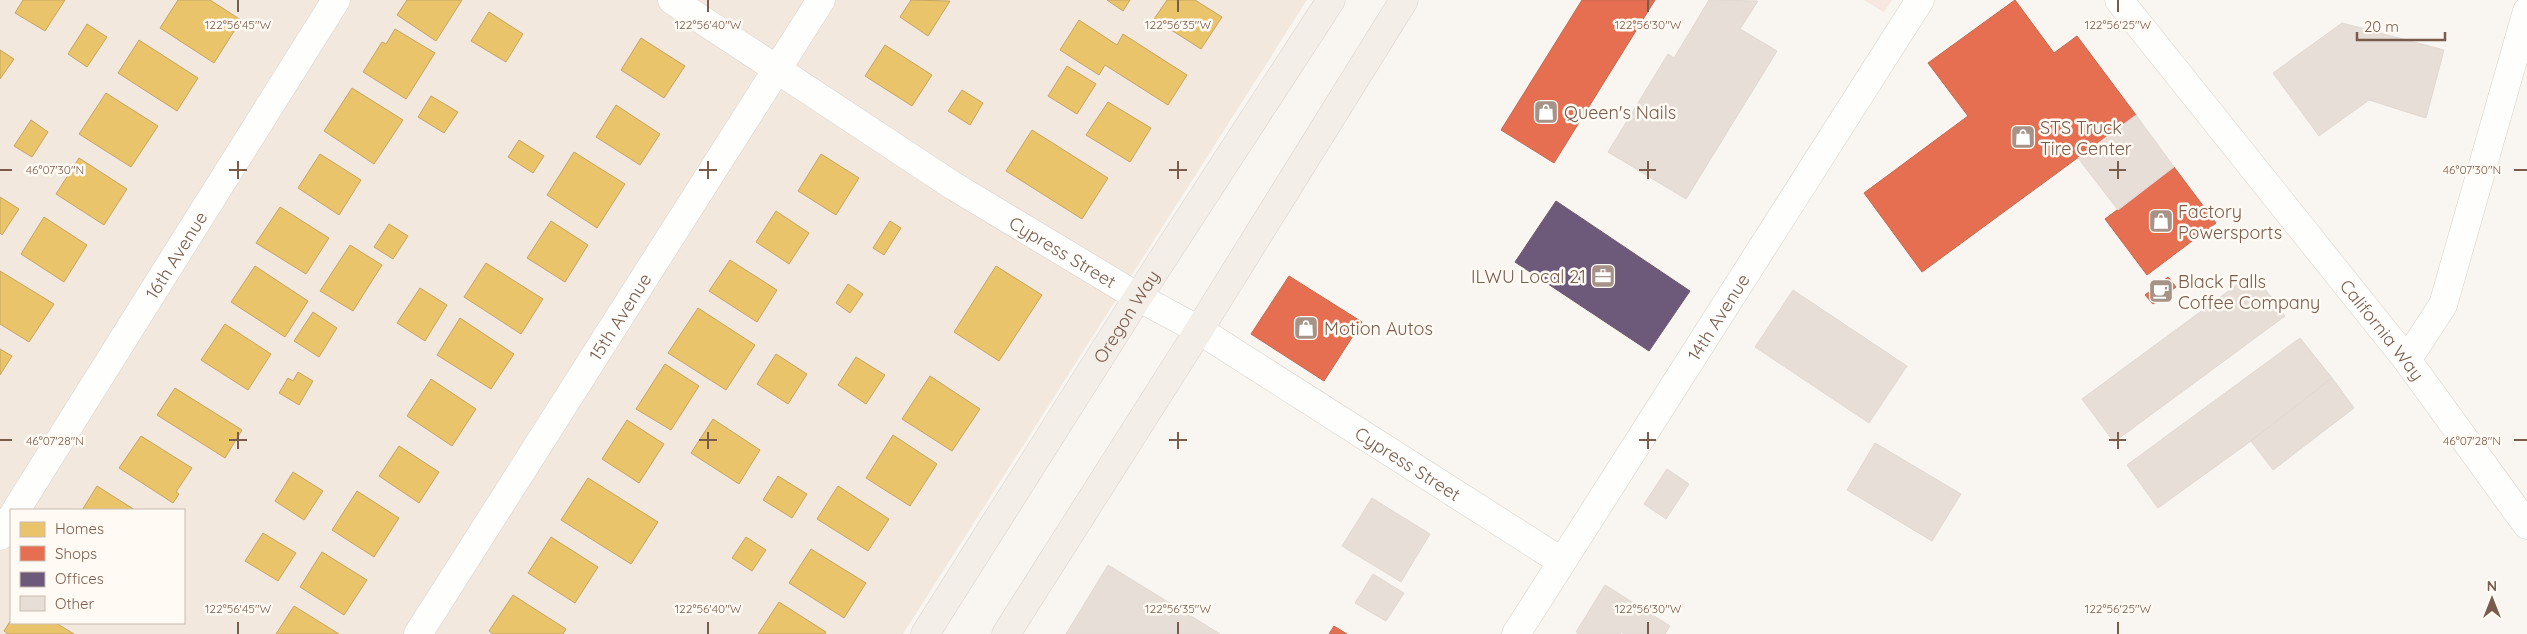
<svg xmlns="http://www.w3.org/2000/svg" width="2527" height="634" font-family="Quicksand,sans-serif">
	<rect width="100%" height="100%" fill="#f9f5f0"/>
	<!-- residential -->
	<path fill="#f2e8de" fill-rule="evenodd" d="M0,0H1307L903,634H0ZM11,510H184V623H11Z"/>
	<!-- commercial -->
	<polygon fill="#f6e8e1" points="1864,0 1892,0 1884,12"/>
	<!-- homes -->
	<g fill="#e9c46a" stroke="#c8a561">
		<polygon points="23,0 65,0 45,31 15,13"/>
		<polygon points="178,0 210,0 241,20 214,63 160,28"/>
		<polygon points="407,0 462,0 436,41 397,15"/>
		<polygon points="911,0 950,1 928,36 900,17"/>
		<polygon points="1107,0 1130,0 1123,11"/>
		<polygon points="1167,0 1195,0 1222,17 1201,49 1154,19"/>
		<polygon points="489,12 523,34 506,62 471,41"/>
		<polygon points="1079,20 1117,45 1123,34 1187,75 1168,105 1105,65 1099,75 1060,50"/>
		<polygon points="87,24 107,37 87,67 68,54"/>
		<polygon points="395,29 435,53 406,99 363,72 382,42 386,44"/>
		<polygon points="641,38 685,66 664,98 621,70"/>
		<polygon points="139,40 198,78 177,111 118,73"/>
		<polygon points="885,45 932,75 912,106 865,76"/>
		<polygon points="0,50 14,59 0,79"/>
		<polygon points="1067,66 1096,84 1077,114 1048,96"/>
		<polygon points="352,88 403,120 374,164 324,131"/>
		<polygon points="962,90 983,103 970,125 948,111"/>
		<polygon points="106,93 158,126 131,167 79,134"/>
		<polygon points="431,96 458,112 444,133 418,117"/>
		<polygon points="1108,102 1151,128 1130,162 1086,135"/>
		<polygon points="616,105 660,134 640,165 596,137"/>
		<polygon points="31,120 48,132 32,157 14,146"/>
		<polygon points="1032,130 1108,178 1082,219 1006,171"/>
		<polygon points="519,140 544,156 533,173 508,157"/>
		<polygon points="574,152 625,184 597,228 547,195"/>
		<polygon points="320,154 361,180 339,215 298,188"/>
		<polygon points="821,154 859,178 836,215 798,191"/>
		<polygon points="79,158 127,189 104,225 56,194"/>
		<polygon points="0,197 19,209 2,235 0,233"/>
		<polygon points="280,207 329,238 306,274 256,243"/>
		<polygon points="776,211 809,233 789,264 756,242"/>
		<polygon points="44,217 87,245 64,282 21,254"/>
		<polygon points="551,221 588,245 565,282 527,258"/>
		<polygon points="890,221 901,228 884,255 873,248"/>
		<polygon points="389,224 408,236 393,259 374,247"/>
		<polygon points="350,245 382,265 353,311 320,291"/>
		<polygon points="730,260 777,290 757,322 709,291"/>
		<polygon points="486,263 543,299 521,334 464,297"/>
		<polygon points="255,266 308,301 285,337 231,302"/>
		<polygon points="996,266 1042,295 999,361 954,332"/>
		<polygon points="0,271 54,304 29,342 0,324"/>
		<polygon points="848,284 863,294 850,313 836,303"/>
		<polygon points="420,288 447,305 425,341 397,323"/>
		<polygon points="698,308 755,345 726,390 668,353"/>
		<polygon points="313,312 337,328 319,357 294,341"/>
		<polygon points="460,318 514,354 491,389 437,355"/>
		<polygon points="225,324 271,354 248,390 201,360"/>
		<polygon points="0,349 12,356 0,375"/>
		<polygon points="776,354 807,374 788,404 757,384"/>
		<polygon points="856,357 885,375 866,404 838,385"/>
		<polygon points="665,364 699,386 671,430 636,409"/>
		<polygon points="298,372 313,381 299,405 279,393 288,378 293,381"/>
		<polygon points="930,376 980,409 952,451 902,419"/>
		<polygon points="431,379 476,409 452,446 407,416"/>
		<polygon points="175,388 242,430 225,458 157,415"/>
		<polygon points="713,419 760,450 739,484 691,453"/>
		<polygon points="627,420 664,444 639,483 602,459"/>
		<polygon points="893,435 937,464 910,506 866,478"/>
		<polygon points="141,436 192,468 176,492 179,494 173,503 119,468"/>
		<polygon points="399,446 439,472 419,503 379,476"/>
		<polygon points="293,472 323,491 304,520 275,501"/>
		<polygon points="778,476 807,494 792,518 763,500"/>
		<polygon points="588,478 658,522 631,564 561,520"/>
		<polygon points="97,486 135,510 82,510"/>
		<polygon points="838,486 889,519 868,551 817,519"/>
		<polygon points="357,491 399,518 374,557 332,530"/>
		<polygon points="263,533 296,553 278,581 245,561"/>
		<polygon points="551,537 598,567 575,603 528,573"/>
		<polygon points="746,537 766,550 752,571 732,558"/>
		<polygon points="811,549 866,583 844,618 789,583"/>
		<polygon points="322,552 367,580 344,615 300,587"/>
		<polygon points="513,595 566,629 563,634 493,634 489,631"/>
		<polygon points="779,602 826,632 825,634 758,634"/>
		<polygon points="294,606 339,634 276,634"/>
		<polygon points="11,620 11,623 56,623 74,634 8,634 4,631"/>
	</g>
	<!-- shops -->
	<g fill="#e76f51" stroke="#c66950">
		<polygon points="1582,0 1655,0 1554,163 1501,130"/>
		<polygon points="2015,0 2054,53 2077,36 2136,115 1922,272 1864,193 1968,116 1928,63"/>
		<polygon points="2174,167 2216,223 2147,275 2105,219"/>
		<polygon points="1289,276 1362,322 1324,381 1251,334"/>
		<polygon points="2168,277 2176,287 2153,304 2145,295"/>
		<polygon points="1334,626 1347,634 1329,634"/>
	</g>
	<!-- offices -->
	<polygon fill="#6d597a" stroke="#715a6c" points="1556,201 1690,291 1649,351 1515,262"/>
	<!-- building -->
	<g fill="#e6ded7" stroke="#e2d8d2">
		<polygon points="1709,0 1758,1 1740,29 1777,51 1686,199 1608,152 1668,54 1674,58"/>
		<polygon points="2342,23 2444,50 2426,118 2369,100 2319,136 2273,73"/>
		<polygon points="2136,115 2174,167 2118,210 2078,158"/>
		<polygon points="2253,273 2285,316 2114,442 2082,399"/>
		<polygon points="1793,290 1907,366 1869,423 1755,347"/>
		<polygon points="2300,338 2332,378 2251,441 2158,508 2127,465"/>
		<polygon points="2332,378 2354,408 2273,470 2251,441"/>
		<polygon points="1875,443 1961,494 1932,541 1847,490"/>
		<polygon points="1667,469 1689,484 1666,519 1644,504"/>
		<polygon points="1372,498 1430,534 1401,582 1342,546"/>
		<polygon points="1108,565 1220,634 1066,634"/>
		<polygon points="1373,574 1404,593 1386,621 1355,603"/>
		<polygon points="1605,585 1670,626 1665,634 1625,634 1621,632 1620,634 1579,634 1576,632"/>
	</g>
	<g fill="none" stroke-linecap="round" stroke-linejoin="round">
		<defs>
			<g id="minor">
				<path id="s1" d="M672,0L952,185L1138,297L1199,330L1561,561"/>
				<path id="s2" d="M16,510L336,0"/>
				<polyline points="0,536 11,518"/>
				<path id="s3" d="M418,634L821,0"/>
			</g>
			<g id="tertiary">
				<path id="s4" d="M2119,0L2407,360L2527,525"/>
				<polyline points="2407,360 2443,305 2527,11"/>
				<path id="s5" d="M1516,634L1920,0"/>
			</g>
			<g id="primary">
				<path id="s6" d="M925,634L1138,297L1331,0"/>
				<polyline points="1006,634 1199,330 1404,0"/>
			</g>
		</defs>
		<!-- minor casing -->
		<use href="#minor" stroke="#d7d1cb" stroke-width="29"/>
		<!-- tertiary casing -->
		<use href="#tertiary" stroke="#d7d1cb" stroke-width="29"/>
		<!-- primary casing -->
		<use href="#primary" stroke="#dad1cc" stroke-width="29"/>
		<!-- minor -->
		<use href="#minor" stroke="#fefefd" stroke-width="28"/>
		<!-- tertiary -->
		<use href="#tertiary" stroke="#fefefd" stroke-width="28"/>
		<!-- primary -->
		<use href="#primary" stroke="#f3eee8" stroke-width="28"/>
	</g>
	<!-- ticks -->
	<path fill="none" stroke="#7a5c4d" stroke-width="2" d="M238,0V12M708,0V12M1178,0V12M1648,0V12M2118,0V12M238,161V179M708,161V179M1178,161V179M1648,161V179M2118,161V179M0,170H12M229,170H247M699,170H717M1169,170H1187M1639,170H1656M2109,170H2126M2514,170H2527M238,432V449M708,432V449M1178,432V449M1648,432V449M2118,432V449M0,440H12M229,440H247M699,440H717M1169,440H1187M1639,440H1656M2109,440H2126M2514,440H2527M238,622V634M708,622V634M1178,622V634M1648,622V634M2118,622V634"/>
	<!-- icons -->
	<defs>
		<symbol id="shop-square" viewBox="-11 -11 22 22"><rect x="-9" y="-9" width="18" height="18" rx="4" fill="#a69286" stroke="#fffaf3"/><path d="M-5-2.5h2.3a2.7 3.5 0 0 1 5.4 0H5L5.5 6h-11ZM-1.5-2.5h3a1.5 2.3 0 0 0-3 0Z" fill="#fff"/></symbol>
		<symbol id="office-square" viewBox="-11 -11 22 22"><rect x="-9" y="-9" width="18" height="18" rx="4" fill="#a69286" stroke="#fffaf3"/><path d="M-6-3h4V-5.5h4V-3h4V5H-6ZM-1-4.5V-3h2v-1.5ZM-6 0V1H6V0Z" fill="#fff"/></symbol>
		<symbol id="cafe-square" viewBox="-11 -11 22 22"><rect x="-9" y="-9" width="18" height="18" rx="4" fill="#a69286" stroke="#fffaf3"/><path d="M-5.5-4.5H6V0H3Q3 3.5 0 3.5H-2.5Q-5.5 3.5-5.5 0ZM3-3.2v2h1.7v-2ZM-6 4.5H4V6H-6Z" fill="#fff"/></symbol>
	</defs>
	<g fill-rule="evenodd">
		<use href="#shop-square" x="1532" y="98" width="28" height="28"/>
		<use href="#shop-square" x="2009" y="123" width="28" height="28"/>
		<use href="#shop-square" x="2147" y="207" width="28" height="28"/>
		<use href="#office-square" x="1589" y="262" width="28" height="28"/>
		<use href="#cafe-square" x="2147" y="277" width="28" height="28"/>
		<use href="#shop-square" x="1292" y="314" width="28" height="28"/>
	</g>
	<g text-anchor="middle" dominant-baseline="central" stroke-width="5" stroke-linejoin="round" paint-order="stroke">
		<!-- poi labels -->
		<g font-size="18" fill="#7a5c4d" stroke="#fffaf3" text-anchor="start">
			<text x="1564" y="112">Queen's Nails</text>
			<text x="2040" y="127">STS Truck<tspan x="2040" dy="21">Tire Center</tspan></text>
			<text x="2178" y="211">Factory<tspan x="2178" dy="21">Powersports</tspan></text>
			<text x="1586" y="276" text-anchor="end">ILWU Local 21</text>
			<text x="2178" y="281">Black Falls<tspan x="2178" dy="21">Coffee Company</tspan></text>
			<text x="1324" y="328">Motion Autos</text>
		</g>
		<!-- street labels -->
		<g font-size="18" fill="#7a5c4d" stroke="#fffaf3">
			<text stroke="none"><textPath href="#s1" startOffset="465">Cypress Street</textPath></text>
			<text stroke="none"><textPath href="#s2" startOffset="301">16th Avenue</textPath></text>
			<text stroke="none"><textPath href="#s6" startOffset="376">Oregon Way</textPath></text>
			<text stroke="none"><textPath href="#s3" startOffset="376">15th Avenue</textPath></text>
			<text stroke="none"><textPath href="#s5" startOffset="376">14th Avenue</textPath></text>
			<text stroke="none"><textPath href="#s4" startOffset="422">California Way</textPath></text>
			<text stroke="none"><textPath href="#s1" startOffset="870">Cypress Street</textPath></text>
		</g>
	</g>
	<g font-size="12" text-anchor="middle" fill="#7a5c4d" stroke="#fffaf3" stroke-width="5" stroke-linejoin="round" paint-order="stroke">
		<text x="238" y="29">122°56'45"W</text>
		<text x="708" y="29">122°56'40"W</text>
		<text x="1178" y="29">122°56'35"W</text>
		<text x="1648" y="29">122°56'30"W</text>
		<text x="2118" y="29">122°56'25"W</text>
		<text x="55" y="174">46°07'30"N</text>
		<text x="2472" y="174">46°07'30"N</text>
		<text x="55" y="445">46°07'28"N</text>
		<text x="2472" y="445">46°07'28"N</text>
		<text x="238" y="613">122°56'45"W</text>
		<text x="708" y="613">122°56'40"W</text>
		<text x="1178" y="613">122°56'35"W</text>
		<text x="1648" y="613">122°56'30"W</text>
		<text x="2118" y="613">122°56'25"W</text>
	</g>
	<!-- legend -->
	<rect x="10" y="509" width="175" height="115" fill="#fffaf3" stroke="#cabbb1"/>
	<rect x="20" y="522" width="25" height="15" fill="#e9c46a" stroke="#cabbb1"/>
	<text x="55" y="534" font-size="15" fill="#7a5c4d">Homes</text>
	<rect x="20" y="546" width="25" height="15" fill="#e76f51" stroke="#cabbb1"/>
	<text x="55" y="559" font-size="15" fill="#7a5c4d">Shops</text>
	<rect x="20" y="572" width="25" height="15" fill="#6d597a" stroke="#cabbb1"/>
	<text x="55" y="584" font-size="15" fill="#7a5c4d">Offices</text>
	<rect x="20" y="596" width="25" height="15" fill="#e6ded7" stroke="#cabbb1"/>
	<text x="55" y="609" font-size="15" fill="#7a5c4d">Other</text>
	<!-- north arrow -->
	<g transform="translate(2492 599)" stroke="#fffaf3" stroke-width="4" paint-order="stroke">
	<path d="M0-4L9 19L0 12L-9 19Z" fill="#7a5c4d"/>
	<text y="-8" font-size="14" font-weight="bold" text-anchor="middle" fill="#7a5c4d">N</text>
	</g>
	<!-- scale -->
	<path d="M2357 32v8h88v-8" fill="none" stroke="#7a5c4d" stroke-width="2.5"/>
	<text x="2364" y="32" font-size="15" fill="#7a5c4d" stroke="#fffaf3" stroke-width="4" paint-order="stroke">20 m</text>
</svg>
